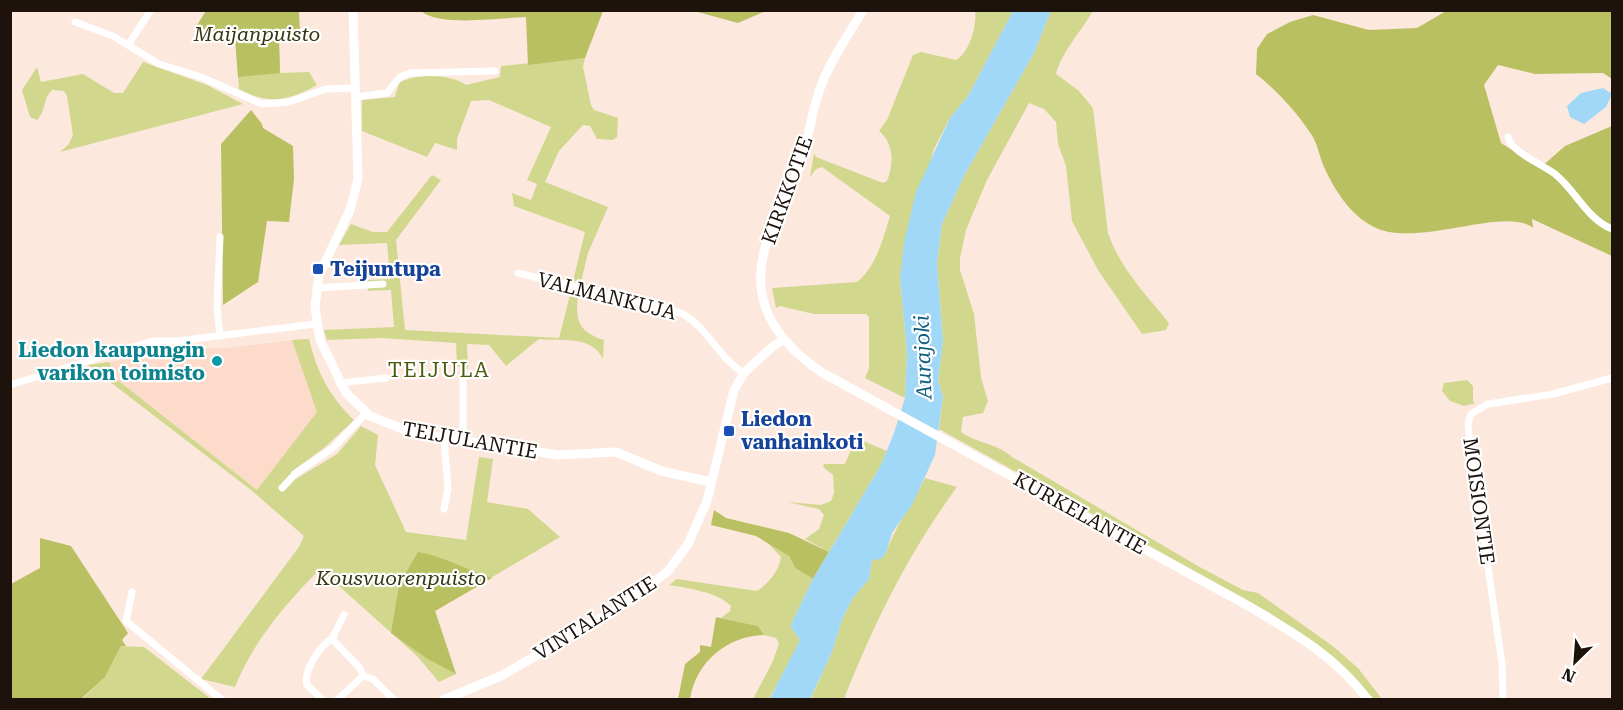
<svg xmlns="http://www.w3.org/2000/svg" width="1623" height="710" font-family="'Roboto Serif',serif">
	<rect width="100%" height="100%" fill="#fde8de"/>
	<!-- built -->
	<polygon fill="#fddbca" points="292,340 318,412 257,490 115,378 109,362 179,349 229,348"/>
	<!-- green -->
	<g fill="#d1d88d">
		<path d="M206,11H299L300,40L279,41L280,73L309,72L317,85C288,101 268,105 239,89L235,37L196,27Z"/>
		<path d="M975,11H1013L968,96L950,118L934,149L900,278L907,352L905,398L865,378L869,368V317L866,314H814L780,306L776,308L772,288L857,282C876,267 883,239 890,216L822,167L816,169L810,177L814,153L816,157L883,183L887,181C894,164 894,143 879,131L887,120L913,55L921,52L956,60C970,52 977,25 975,11Z"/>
		<path d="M1051,11H1093C1082,30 1061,53 1056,74L1079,91L1093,108L1108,233C1121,270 1145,293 1169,323L1166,330L1142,334L1098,270L1072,221L1066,166L1058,144L1056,122L1044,109L1029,103L987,180L966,230L960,258V270L974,314L981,378L988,401L983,413L963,417L961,432C978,444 997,443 1012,457L1198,566L1243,590L1258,593L1334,647L1358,668L1382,699H1374L1331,655L1270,613L939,429L943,397L938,380L943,342L937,263L942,224L964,176L1034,53Z"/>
		<path d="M585,58L583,67L591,105L594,110L618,118L617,137L613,140L597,139L590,126L583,125L559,151L545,182L608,207L588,253L581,282L573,281L585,232L514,206L512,193L531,200L537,184L527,180L551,127L489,100L471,101L457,139V150L435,143L427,157L362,131V100L395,97L399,83C415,73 451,74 466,85L500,77L501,66Z"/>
		<path d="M143,62L207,85L243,104L60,152L69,144L73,135L67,96L64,91L52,90C43,98 46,111 37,120L30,117L22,90L37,67L41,82L83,74L114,93H123Z"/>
		<path d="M432,175L441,180L396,240L405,330L559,338L571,291L578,296C575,321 579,332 604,340L603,359C591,334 561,342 539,339L506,366L489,345L467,344L468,369L457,366L456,343L382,338L327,340L324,330L394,327L391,290L368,291L367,280L390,279L387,243L339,245L351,224L373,232H387Z"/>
		<path d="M309,339C317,372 329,396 354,420L324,448L291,472L296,479L337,454L361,426L378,435L375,465L406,532L466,540L479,457L493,459L487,502L528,509L560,537L435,611L456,674L439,682L417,656L320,569C287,602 252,643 235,687L201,679L299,547L304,536L251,490L88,365L109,362L115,378L257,490L317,412L292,340Z"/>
		<polygon points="1467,380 1473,386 1473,402 1476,403 1464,406 1450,401 1442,391 1444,383"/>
		<polygon points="856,438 887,451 881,465 829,552 805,539 819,529 824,515 819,509 787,502 821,505 831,501 834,493 833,475 823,467 824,464 845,464"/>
		<path d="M925,478L957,487C908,554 874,623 844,699L810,700L832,652L843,617L853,598L869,579L872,560L886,553C895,526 913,504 925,478Z"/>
		<path d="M768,543L789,556L795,568L813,579L793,620L791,627L800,640L799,644L769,699H753L773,661L779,643L776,638L764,635L758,626L721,618L730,611L731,606C718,592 687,588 669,585L677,579L757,591C769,583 779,571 781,557Z"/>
		<polygon points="121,646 144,647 211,699 81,700 105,677"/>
	</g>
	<!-- forest -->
	<g fill="#b9c062">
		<polygon points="206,11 299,11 300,40 279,41 280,73 238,77 235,37 196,27"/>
		<path d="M421,11H603L585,58L528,65L526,17C501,18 439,27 421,11Z"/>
		<polygon points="694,11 694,10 766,11 738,23"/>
		<path d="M1446,11H1612V79L1603,73L1535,74L1498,65L1484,85L1501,143L1540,168L1565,146L1612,126V256L1532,219L1533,228C1505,205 1415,250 1372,226C1350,214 1335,191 1324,167C1319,156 1318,144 1311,134C1295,110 1277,91 1256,74L1257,49L1267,34L1290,22L1313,15L1369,30L1417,28Z"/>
		<polygon points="251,110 262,124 263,128 293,146 294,179 289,222 267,221 258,282 223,305 221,144"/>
		<polygon points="714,510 726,518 789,533 829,552 813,579 795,568 789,556 756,536 711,525"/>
		<polygon points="40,538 71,546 128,633 122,640 126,646 121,646 105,677 81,699 11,699 11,584 40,568"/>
		<path d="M418,552C444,556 466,570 492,578L435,611L456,674L426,658L391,633L399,585Z"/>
		<path d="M716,617L758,626L764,635C727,636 696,662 690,699H678L685,664L700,652V645L711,647Z"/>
	</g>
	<!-- water -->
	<g fill="#a1d8f7">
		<polygon points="1013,11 1051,11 1034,53 964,176 942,224 937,263 943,342 938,380 943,397 935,455 912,505 892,533 886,553 881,559 872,560 869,579 853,598 843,617 832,652 810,699 769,700 800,640 791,627 793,620 813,579 881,465 894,433 905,398 907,352 900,278 904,242 916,192 950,118 968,96"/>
		<polygon points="1603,88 1612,94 1606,107 1584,124 1570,117 1567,106 1581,93"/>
	</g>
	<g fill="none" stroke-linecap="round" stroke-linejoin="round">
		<!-- street -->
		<g stroke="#fff" stroke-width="7">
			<polyline points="75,22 113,36 159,64 201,77 262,104 289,102 326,89 354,88"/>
			<polyline points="128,45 151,10"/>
			<polyline points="355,97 387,93 400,77 410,73 495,71"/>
			<path d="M1508,137C1512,153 1542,164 1555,174C1576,191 1587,219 1612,229"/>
			<polyline points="220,237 217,307 220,336"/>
			<path d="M518,273L681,313C707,326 719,359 744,373"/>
			<polyline points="316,288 383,284"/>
			<polyline points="339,383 386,378"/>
			<polyline points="10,385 153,341 177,341 316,324"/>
			<polyline points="463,442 463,378"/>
			<polyline points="282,488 296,473 333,448 366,413"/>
			<polyline points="444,509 448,489 444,439"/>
			<polyline points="132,592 126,621 222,700"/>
			<polyline points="332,639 344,615"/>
			<polyline points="363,676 373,679 394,700"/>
			<path d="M323,700L307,685C303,671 320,645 332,639L360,668L363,676L337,700"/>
			<polyline points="1503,700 1502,664 1469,435 1468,424 1471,414 1488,404 1553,394 1612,378"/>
		</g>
		<!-- secondary -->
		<g stroke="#fff" stroke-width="9">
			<polyline points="353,10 358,179 350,210 319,275 315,307 320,340 346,393 370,416 410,432 558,455 616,452 661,471 711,482"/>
			<path d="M863,10C848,36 831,59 821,86C811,112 809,139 800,165C791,193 775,218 766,245C748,301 776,341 821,372L1243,603C1289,630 1335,655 1368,700"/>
			<polyline points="443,700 501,676 630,601 668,571 688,544 707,501 734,390 744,373 772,347 783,340"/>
		</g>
	</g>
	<!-- markers -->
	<g fill="#1a4fb4" stroke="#fff" stroke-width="2">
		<rect x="312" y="263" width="12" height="12" rx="3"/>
		<rect x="723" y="425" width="12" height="12" rx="3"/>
	</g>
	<circle fill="#0f9aa8" stroke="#fff" stroke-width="2" cx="217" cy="361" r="6"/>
	<g text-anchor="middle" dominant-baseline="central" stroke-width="4.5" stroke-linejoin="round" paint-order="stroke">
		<!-- park labels -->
		<g font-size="20" font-style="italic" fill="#34370f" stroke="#fff">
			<text x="257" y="34">Maijanpuisto</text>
			<text x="401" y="578">Kousvuorenpuisto</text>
		</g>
		<!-- street labels -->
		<g font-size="20" fill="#1d120c" stroke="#fff">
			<text transform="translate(787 190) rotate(-70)">KIRKKOTIE</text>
			<text transform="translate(607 296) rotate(14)">VALMANKUJA</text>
			<text transform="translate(470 440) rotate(10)">TEIJULANTIE</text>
			<text transform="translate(1479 501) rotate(82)">MOISIONTIE</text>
			<text transform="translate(1080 513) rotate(29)">KURKELANTIE</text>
			<text transform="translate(595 618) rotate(-32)">VINTALANTIE</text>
		</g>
		<!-- transit labels -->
		<g font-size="20" font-weight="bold" fill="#164399" stroke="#fff" text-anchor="start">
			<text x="330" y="269">Teijuntupa</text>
			<text x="741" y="419">Liedon<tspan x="741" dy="23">vanhainkoti</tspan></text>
		</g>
		<!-- culture labels -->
		<g font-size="20" font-weight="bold" fill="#0d838f" stroke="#fff" text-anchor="end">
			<text x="205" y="350">Liedon kaupungin<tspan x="205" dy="23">varikon toimisto</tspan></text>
		</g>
		<!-- water labels -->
		<g font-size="21" font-style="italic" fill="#0f5f81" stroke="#fff">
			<text transform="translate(923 357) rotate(-92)">Aurajoki</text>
		</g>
		<!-- neighbourhood labels -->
		<g font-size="21" letter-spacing="1.5" fill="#4b5c0f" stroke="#fff">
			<text x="439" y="370">TEIJULA</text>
		</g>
	</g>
	<!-- border -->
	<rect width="1623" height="710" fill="none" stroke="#1d120c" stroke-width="24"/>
	<!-- north arrow -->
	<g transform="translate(1575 662) rotate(205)" stroke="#ffffff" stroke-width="4.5" paint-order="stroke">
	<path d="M0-4.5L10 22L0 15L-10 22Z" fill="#1d120c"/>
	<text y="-9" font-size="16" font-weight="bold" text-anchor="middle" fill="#1d120c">N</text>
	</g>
</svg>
